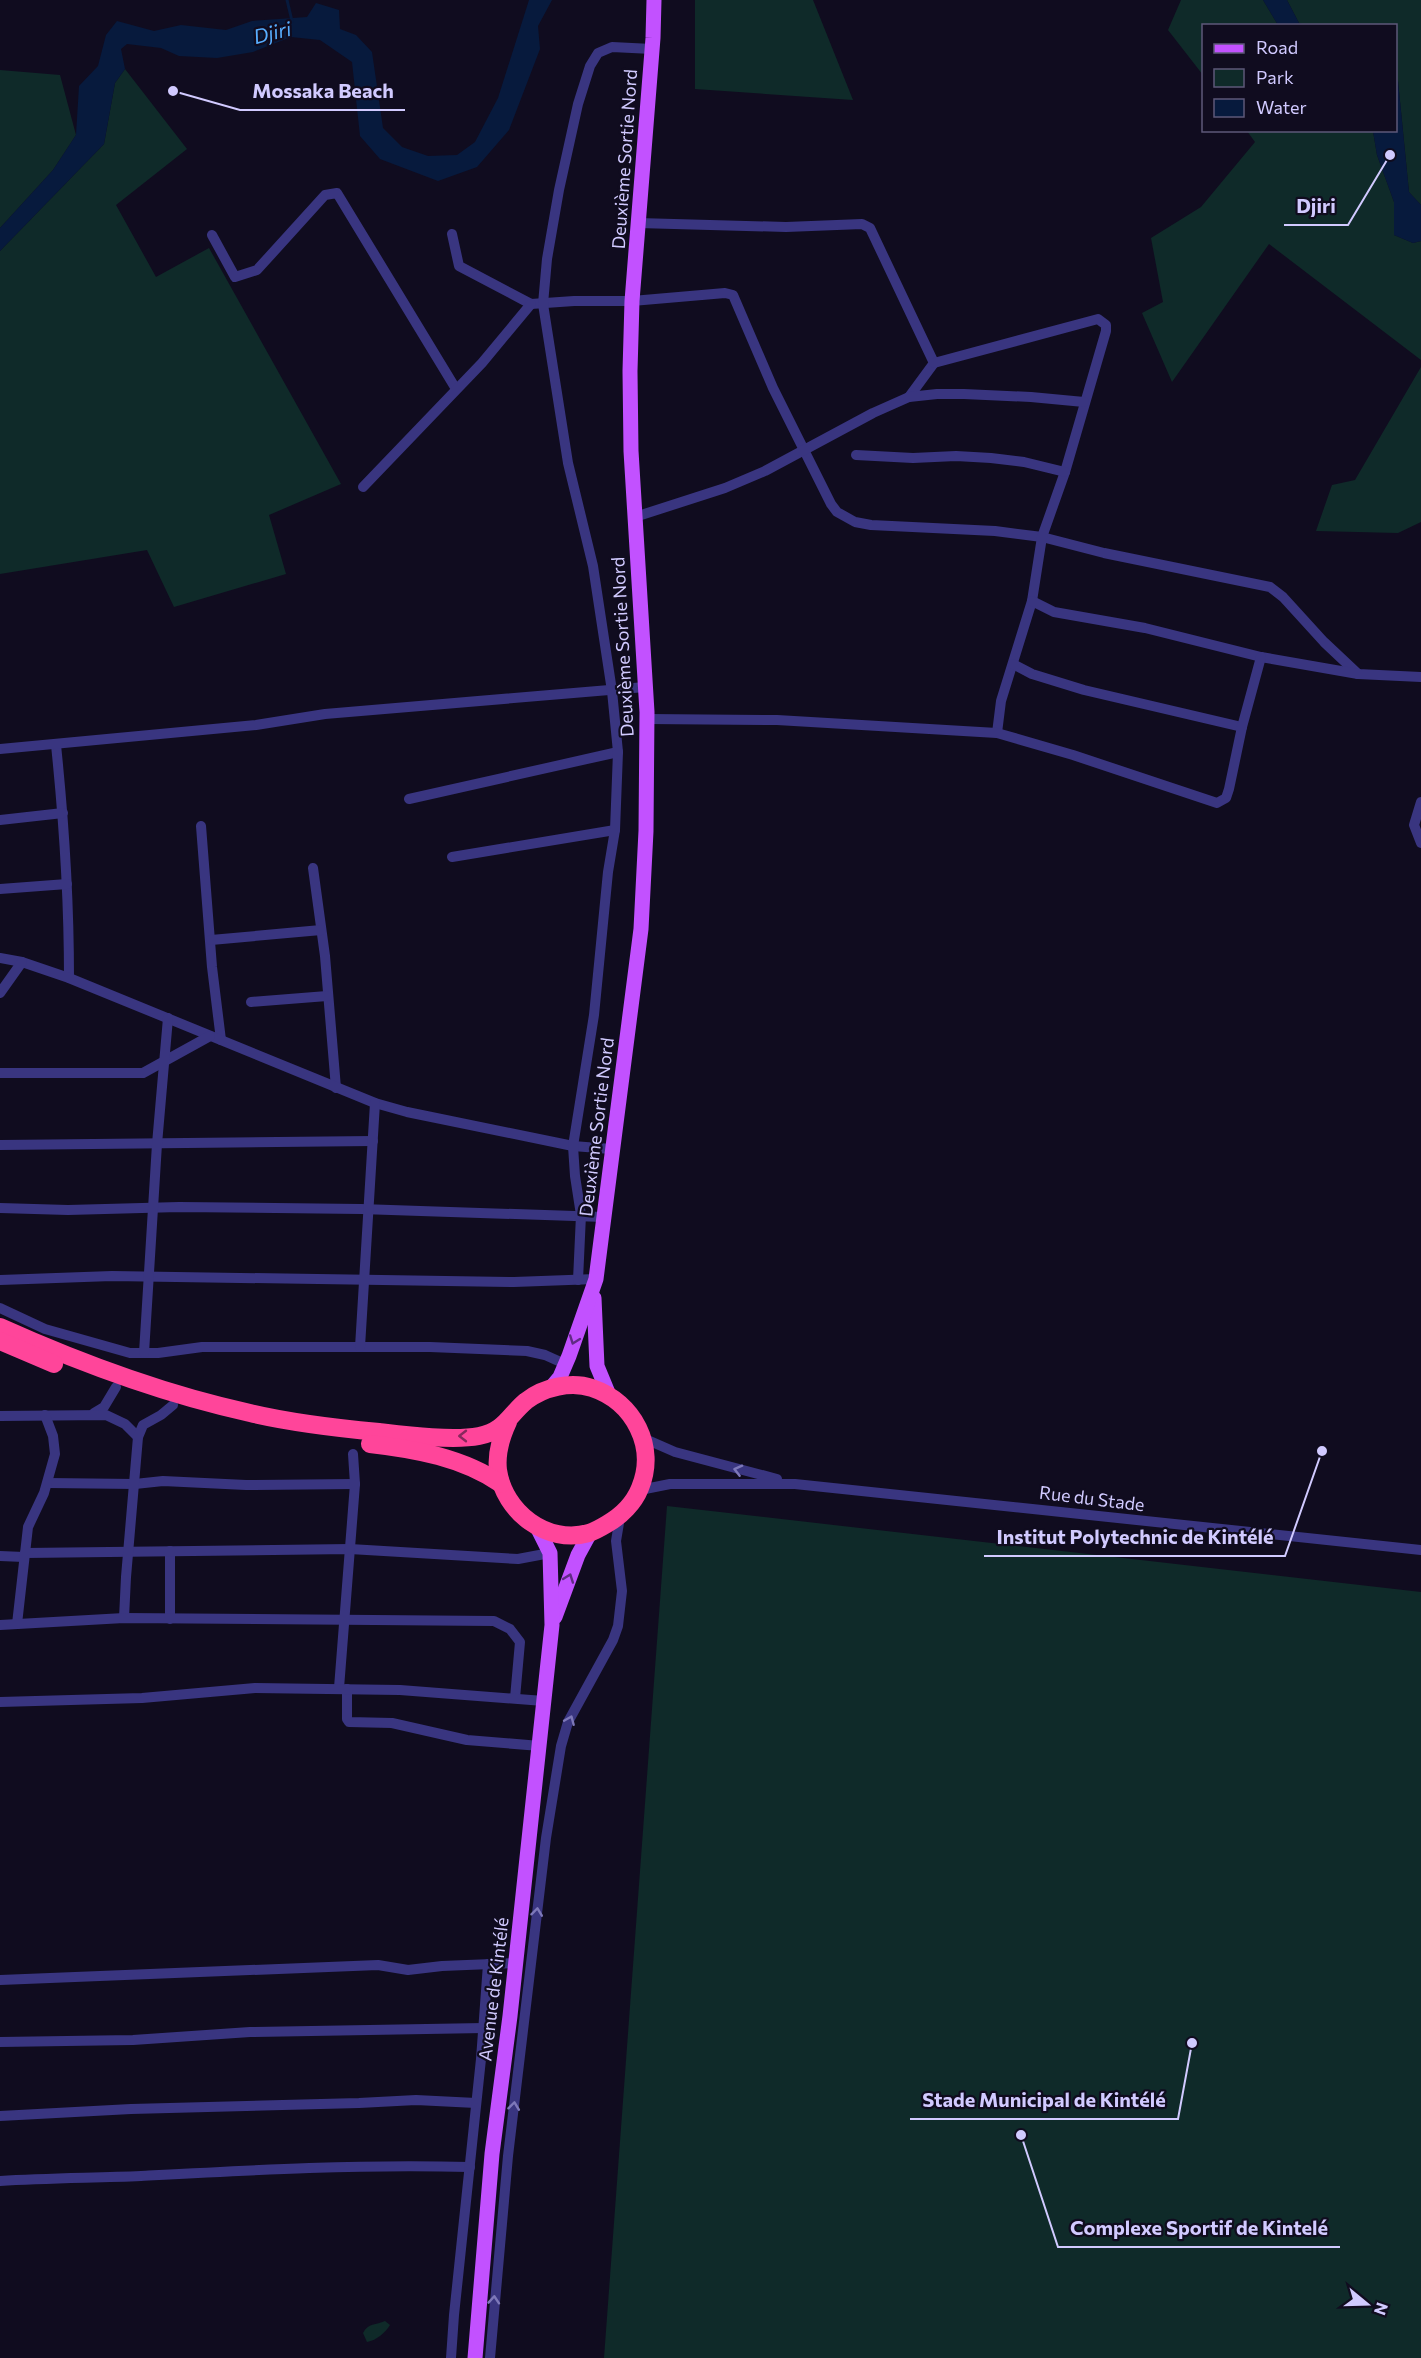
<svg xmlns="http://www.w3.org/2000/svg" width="1421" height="2358" font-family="Commissioner,sans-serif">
	<rect width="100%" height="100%" fill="#100c1f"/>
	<!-- green -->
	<g fill="#0f2a29">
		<polygon points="695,0 813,0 853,100 695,89"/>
		<polygon points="1181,0 1263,0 1278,25 1204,26 1203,75 1168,30"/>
		<polygon points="1287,0 1421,0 1421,205 1409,192 1398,81 1396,78 1396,26 1305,25 1299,23"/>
		<polygon points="125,69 187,149 116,205 156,277 209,248 341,484 269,515 286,574 174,607 147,550 0,574 0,251 104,144 115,83"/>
		<polygon points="0,70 60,75 76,135 53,170 0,228"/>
		<polygon points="1247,131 1373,131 1377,155 1394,202 1394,235 1413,243 1421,241 1421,360 1269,244 1172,382 1142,313 1163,302 1151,238 1201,207 1255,142"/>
		<polygon points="1421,367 1421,522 1398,533 1316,531 1332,485 1355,480"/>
		<polygon points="667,1506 1421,1592 1421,2358 604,2358"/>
		<path d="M385,2321L390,2325C385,2333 377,2340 367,2342L363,2333C368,2323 376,2325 385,2321Z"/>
	</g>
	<!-- water -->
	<g fill="#071a3d">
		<polygon points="529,0 552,0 538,26 540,49 509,130 477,167 438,181 380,159 360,136 352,62 320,40 291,37 253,52 217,58 179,56 161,48 127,44 121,49 125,69 115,83 104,144 0,251 0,228 53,170 76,135 79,86 98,66 106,35 117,21 154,31 181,25 226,30 252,21 307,17 316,3 339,10 340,29 356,35 372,52 383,128 402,147 428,156 457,155 475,142 498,98"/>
		<polygon points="1263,0 1287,0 1299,23 1305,25 1278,25"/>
		<polygon points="1396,78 1398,81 1409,192 1421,205 1421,241 1413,243 1394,235 1394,202 1377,155 1373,131 1396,130"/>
	</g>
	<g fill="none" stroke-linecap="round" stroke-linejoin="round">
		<!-- stream -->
		<polyline stroke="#071a3d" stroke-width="3" points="287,0 292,21"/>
		<!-- street -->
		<g stroke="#393580" stroke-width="10">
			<polyline points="638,223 786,227 862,224 870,228 934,363 909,397"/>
			<polyline points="452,234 459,266 531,304 574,301 632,301 725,293 733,295 773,388 831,504 837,512 855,522 871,525 995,531 1042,537 1104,553 1270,587 1283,597 1324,642 1358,674"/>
			<polyline points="212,235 235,277 257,270 325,195 337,193 456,389"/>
			<polyline points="934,363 1098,319 1106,325 1106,331 1065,472 1042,537 1032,601 1001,701 997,733"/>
			<polyline points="856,455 913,458 956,456 991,458 1024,462 1065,472"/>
			<polyline points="363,487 482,363 531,304"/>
			<polyline points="635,517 725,488 765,471 873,413 909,397 937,394 964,394 1031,397 1084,402"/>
			<polyline points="1032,601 1054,612 1145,628 1261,657 1358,674 1421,677"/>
			<polyline points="1013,664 1032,674 1084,690 1242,727"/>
			<polyline points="647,719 777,720 997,733 1073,755 1217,803 1226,798 1229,789 1242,727 1261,657"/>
			<path d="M56,745C64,822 69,900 69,978"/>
			<polyline points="0,749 256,725 325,714 645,687"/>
			<polyline points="409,799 618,752"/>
			<polyline points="1421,802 1414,825 1421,843"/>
			<polyline points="0,820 63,813"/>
			<polyline points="201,826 212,967 221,1040"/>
			<polyline points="452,857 615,830"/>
			<polyline points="313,868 325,956 336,1088"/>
			<polyline points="0,889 67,884"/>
			<polyline points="211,940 321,930"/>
			<polyline points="0,958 22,962 69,978 375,1103 407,1112 573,1146 611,1149"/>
			<polyline points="0,993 22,962"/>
			<polyline points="251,1002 327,996"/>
			<polyline points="0,1073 143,1073 210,1036"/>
			<polyline points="0,1145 373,1141"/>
			<polyline points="0,1208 68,1210 179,1207 361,1209 604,1217"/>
			<polyline points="0,1280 112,1276 514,1282 596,1279"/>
			<polyline points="578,1280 581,1215 575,1176 573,1146 594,1015 608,872 615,830 618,752 612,691 593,566 568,463 543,304 547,259 559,190 578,104 590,66 598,53 612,47 652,49"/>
			<polyline points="0,1308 45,1329 130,1353 158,1353 202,1347 430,1347 527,1351 545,1355 565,1364"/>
			<polyline points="360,1347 375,1103"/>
			<polyline points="144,1353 157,1144 168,1018"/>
			<polyline points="94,1413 104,1407 116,1387"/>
			<polyline points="0,1416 106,1415 125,1424 138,1437"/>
			<polyline points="643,1438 675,1452 777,1479"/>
			<polyline points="48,1483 135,1484 163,1481 246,1485 355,1484"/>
			<polyline points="640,1490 670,1484 795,1484 1421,1550"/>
			<polyline points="170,1551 170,1619"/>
			<polyline points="25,1553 350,1549 518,1559 550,1553"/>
			<polyline points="0,1556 24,1557"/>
			<polyline points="124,1618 126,1577 138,1437 143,1425 161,1415 173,1405"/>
			<polyline points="17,1624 28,1527 44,1493 55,1454 53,1436 45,1415"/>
			<polyline points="0,1625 124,1618 494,1621 510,1629 520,1642 515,1698"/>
			<polyline points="339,1688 355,1484 353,1454"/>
			<polyline points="347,1689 347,1719 349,1722 392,1723 467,1740 540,1746"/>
			<polyline points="0,1702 142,1698 255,1688 400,1690 544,1701"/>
			<polyline points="0,1980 378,1965 408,1970 442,1966 516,1963"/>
			<polyline points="0,2042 133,2040 250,2032 484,2028"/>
			<polyline points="0,2116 131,2109 359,2103 416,2100 476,2103"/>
			<path d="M0,2181C47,2178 94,2178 141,2176C252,2170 359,2164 470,2167"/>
			<polyline points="451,2358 454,2315 481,2059 488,1964"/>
			<polyline points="490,2358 508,2156 546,1838 561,1746 568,1722 613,1640 618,1626 622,1591 616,1541 620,1517"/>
		</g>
		<!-- primary -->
		<g stroke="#c251ff" stroke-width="15">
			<polyline points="594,1298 597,1366 609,1395"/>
			<polyline points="550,1389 560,1377 569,1356 596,1279 641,929 646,831 647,712 631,451 630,371 632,301 653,38 654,0"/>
			<polyline points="555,1617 578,1555 590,1533"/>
			<polyline points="475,2358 492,2154 510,2016 552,1625 550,1553 537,1527"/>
		</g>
		<!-- highway -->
		<g stroke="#ff459a" stroke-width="18">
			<path d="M0,1327C80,1363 163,1394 250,1413C292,1423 336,1428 379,1432C405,1435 453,1441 479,1436C505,1431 509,1415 526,1401C544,1387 571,1381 592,1388C634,1402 657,1447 640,1488C634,1503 621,1516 607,1524C602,1527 595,1531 589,1533C547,1545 504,1512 498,1470C496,1453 501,1437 508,1422"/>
			<polyline points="0,1341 54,1364"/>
			<path d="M370,1444C415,1449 464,1458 501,1484"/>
		</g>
	</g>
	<!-- one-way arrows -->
	<defs><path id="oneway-chevron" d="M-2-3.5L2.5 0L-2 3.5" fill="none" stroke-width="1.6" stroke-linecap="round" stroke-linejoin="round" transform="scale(1.5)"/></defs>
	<g stroke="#602b84">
		<use href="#oneway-chevron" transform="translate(574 1340) rotate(110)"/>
		<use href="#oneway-chevron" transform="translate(569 1578) rotate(-70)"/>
	</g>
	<use stroke="#88285c" href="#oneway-chevron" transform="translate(463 1436) rotate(180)"/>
	<g stroke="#7d78b9">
		<use href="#oneway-chevron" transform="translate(738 1470) rotate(-166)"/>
		<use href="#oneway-chevron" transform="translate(570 1720) rotate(-67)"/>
		<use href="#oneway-chevron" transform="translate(537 1912) rotate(-83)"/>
		<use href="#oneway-chevron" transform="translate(514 2106) rotate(-83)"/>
		<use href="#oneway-chevron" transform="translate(494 2300) rotate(-86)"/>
	</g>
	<g text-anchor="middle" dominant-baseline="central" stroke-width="4.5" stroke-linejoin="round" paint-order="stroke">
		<!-- street labels -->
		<g font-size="18" fill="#d1caff" stroke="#100c1f">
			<text transform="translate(624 159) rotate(-86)">Deuxième Sortie Nord</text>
			<text transform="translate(622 647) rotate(-93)">Deuxième Sortie Nord</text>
			<text transform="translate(596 1127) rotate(-83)">Deuxième Sortie Nord</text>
			<text transform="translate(1092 1498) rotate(7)">Rue du Stade</text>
			<text transform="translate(493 1989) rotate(-83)">Avenue de Kintélé</text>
		</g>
		<!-- water labels -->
		<g font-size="20" font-style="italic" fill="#58aeff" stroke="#100c1f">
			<text transform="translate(272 32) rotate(-14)">Djiri</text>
		</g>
	</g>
	<!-- callouts -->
	<path fill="none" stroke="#d1caff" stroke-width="2" d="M173 91L240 110H405M1390 155L1348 225H1284M1322 1451L1285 1556H984M1192 2043L1178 2119H910M1021 2135L1058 2247H1340"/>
	<g fill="#d1caff" stroke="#100c1f" stroke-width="2">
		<circle cx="173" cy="91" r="6"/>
		<circle cx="1390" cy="155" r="6"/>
		<circle cx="1322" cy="1451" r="6"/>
		<circle cx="1192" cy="2043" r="6"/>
		<circle cx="1021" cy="2135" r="6"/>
	</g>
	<g font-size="20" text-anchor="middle" font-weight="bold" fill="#d1caff" stroke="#100c1f" stroke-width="4.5" stroke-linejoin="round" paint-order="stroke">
		<text x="323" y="98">Mossaka Beach</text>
		<text x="1316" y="213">Djiri</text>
		<text x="1135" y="1544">Institut Polytechnic de Kintélé</text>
		<text x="1044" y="2107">Stade Municipal de Kintélé</text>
		<text x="1199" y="2235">Complexe Sportif de Kintelé</text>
	</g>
	<!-- legend -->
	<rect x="1202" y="24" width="195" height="108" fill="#100c1f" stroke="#5d5879" stroke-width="1.5"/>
	<rect x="1214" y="44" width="30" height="9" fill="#c251ff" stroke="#5d5879" stroke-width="1.5"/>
	<text x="1256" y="54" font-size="18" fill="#d1caff">Road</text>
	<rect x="1214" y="69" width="30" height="18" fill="#0f2a29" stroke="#5d5879" stroke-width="1.5"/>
	<text x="1256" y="84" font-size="18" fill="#d1caff">Park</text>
	<rect x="1214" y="99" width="30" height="18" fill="#071a3d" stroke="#5d5879" stroke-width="1.5"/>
	<text x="1256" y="114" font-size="18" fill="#d1caff">Water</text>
	<!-- north arrow -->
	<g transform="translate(1367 2304) rotate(109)" stroke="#100c1f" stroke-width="4.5" paint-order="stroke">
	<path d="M0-4.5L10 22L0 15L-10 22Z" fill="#d1caff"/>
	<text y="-9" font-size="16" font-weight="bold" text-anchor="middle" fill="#d1caff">N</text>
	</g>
</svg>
